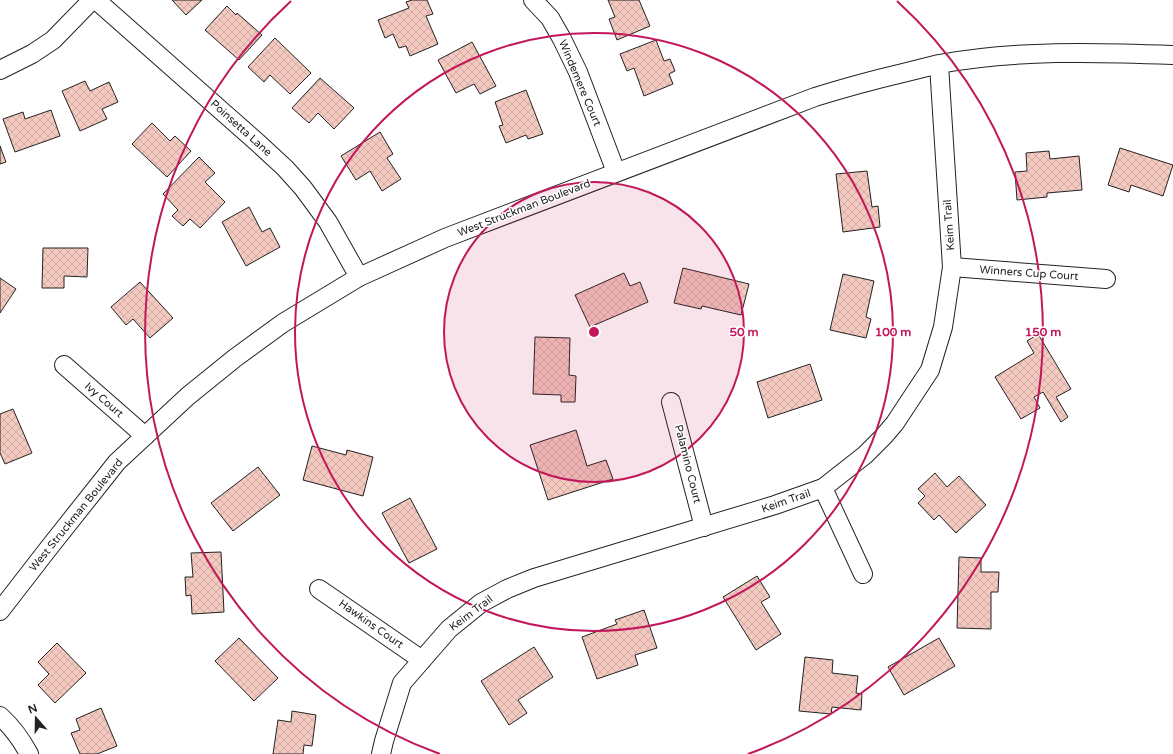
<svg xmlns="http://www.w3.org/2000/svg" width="1173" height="754" font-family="'Varela Round',sans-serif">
	<defs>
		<pattern id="building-cross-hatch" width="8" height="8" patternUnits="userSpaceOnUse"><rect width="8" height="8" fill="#f3c9c0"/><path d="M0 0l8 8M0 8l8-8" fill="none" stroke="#d0aca5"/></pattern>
	</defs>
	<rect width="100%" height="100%" fill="#fff"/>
	<!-- building -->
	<g fill="url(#building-cross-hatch)" stroke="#222">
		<polygon points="172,0 202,0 186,15"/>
		<polygon points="412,0 427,0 433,14 426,16 438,44 410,56 406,46 399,48 393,34 385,38 378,20 409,8 406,2"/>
		<polygon points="608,0 639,0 650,26 617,40 609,19 615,17"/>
		<polygon points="227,6 236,15 237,13 262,35 239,60 205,30"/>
		<polygon points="275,38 311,73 290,94 270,75 264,82 248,67"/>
		<polygon points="656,40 664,61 670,59 675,71 669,74 673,84 644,96 634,68 627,71 620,54"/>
		<polygon points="472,42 496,86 480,94 474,84 456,93 438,60"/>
		<polygon points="320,78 354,108 334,129 318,113 309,123 292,108"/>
		<polygon points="85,81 90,91 109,82 118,102 102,109 107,119 80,131 62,91"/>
		<polygon points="526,90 543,134 528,139 526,135 506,143 499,126 503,125 495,102"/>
		<polygon points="51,110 60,136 15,152 3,119 23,112 25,119"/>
		<polygon points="152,123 170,141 175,136 191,151 167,177 132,144"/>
		<polygon points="380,132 393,154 387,158 401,179 382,191 370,171 356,180 341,156"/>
		<polygon points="0,146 6,162 0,164"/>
		<polygon points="1120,148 1173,165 1163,196 1131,185 1129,192 1108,185"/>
		<polygon points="1049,151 1050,159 1079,156 1082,190 1047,193 1047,197 1017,200 1015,172 1027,171 1026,153"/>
		<polygon points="199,157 215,173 205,182 225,202 200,228 190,219 183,226 172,216 178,210 163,194"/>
		<polygon points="867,171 872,207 878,206 880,227 843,232 836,174"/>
		<polygon points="249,207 262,232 270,228 280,247 246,266 222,222"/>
		<polygon points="43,248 88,248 87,277 64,276 64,288 42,288"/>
		<polygon points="683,268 749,284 741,315 702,306 701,309 674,303"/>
		<polygon points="624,273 630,286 640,282 648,302 590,327 575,295"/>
		<polygon points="843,274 874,281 866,317 871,319 866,338 830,330"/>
		<polygon points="0,278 16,289 0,313"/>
		<polygon points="140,282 173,318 150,338 133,319 126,325 111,307"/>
		<polygon points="1038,334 1071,389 1056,397 1068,417 1061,422 1043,392 1034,397 1040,408 1021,419 995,377 1034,353 1027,341"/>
		<polygon points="535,337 570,338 569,375 576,376 575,402 561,402 561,395 533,394"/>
		<polygon points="810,364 822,400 768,418 757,382"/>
		<polygon points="13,409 32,453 5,464 0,453 0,414"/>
		<polygon points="576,430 587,466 606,460 613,479 548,500 530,445"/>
		<polygon points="312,446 346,455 347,450 373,457 363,496 303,480"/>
		<polygon points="258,467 280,495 233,531 211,503"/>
		<polygon points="935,473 947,487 959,476 986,505 956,533 939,515 934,520 918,503 925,496 918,489"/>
		<polygon points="410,498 437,549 409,563 382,513"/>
		<polygon points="221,552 224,612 192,614 191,595 186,596 185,577 193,577 191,553"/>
		<polygon points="959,557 981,558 981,572 999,572 998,592 991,592 991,629 957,628"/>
		<polygon points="757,576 770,597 761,602 781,634 756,650 723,597"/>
		<polygon points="644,610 657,648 635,655 638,665 597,679 582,637 617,624 615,620"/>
		<polygon points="239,638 278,678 254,701 215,661"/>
		<polygon points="939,638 955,666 904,695 888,667"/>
		<polygon points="57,643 86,673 55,703 38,685 49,674 38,662"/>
		<polygon points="534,647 553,677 518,700 527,713 509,725 481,681"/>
		<polygon points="805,657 833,660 832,673 858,676 856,693 862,694 861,710 832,707 831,714 799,711"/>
		<polygon points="101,708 117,746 97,754 80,754 71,733 80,730 76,719"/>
		<polygon points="292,711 316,715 312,746 304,745 303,754 273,754 278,720 291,722"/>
	</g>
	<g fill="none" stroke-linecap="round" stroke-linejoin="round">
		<defs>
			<g id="street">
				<polyline points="96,0 258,143 285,168 303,188 328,222 359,277"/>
				<polyline points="533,0 550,18 562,39 578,72 616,172"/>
				<polyline points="0,70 32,54 53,40 92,0"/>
				<polyline points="952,267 1106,279"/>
				<polyline points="64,365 145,436"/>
				<polyline points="671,402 704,527"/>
				<polyline points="823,488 863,574"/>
				<polyline points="319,589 422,660"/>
				<path d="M0,611L48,549L117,462L188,396L235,358L283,323L359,277L445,238L815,97C844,88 873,80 903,73C915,70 927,67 939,64C1016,50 1095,52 1173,55"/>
				<path d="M0,716C12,727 21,739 29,754"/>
				<polyline points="381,754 384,741 402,683 422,660 449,629 481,603 507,589 534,578 775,505 823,488 865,455 884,436 895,423 930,370 943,327 952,267 939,65"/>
			</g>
		</defs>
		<!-- street casing -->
		<use href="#street" stroke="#222" stroke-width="20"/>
		<!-- street -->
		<use href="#street" stroke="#fff" stroke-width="18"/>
	</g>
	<!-- distance rings -->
	<circle cx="594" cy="332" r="150" fill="#c2185b" fill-opacity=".12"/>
	<g fill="none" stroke="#c2185b" stroke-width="2">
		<circle cx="594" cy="332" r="150"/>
		<circle cx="594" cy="332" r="299"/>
		<path d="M440 754A449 449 0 0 1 291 1M897 1A449 449 0 0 1 748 754"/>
	</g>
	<g text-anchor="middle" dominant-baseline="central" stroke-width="3" stroke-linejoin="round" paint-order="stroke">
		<!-- street labels -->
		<g font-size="11" fill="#222" stroke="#fff">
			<text transform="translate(580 83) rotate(67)">Windemere Court</text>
			<text transform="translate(241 128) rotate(42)">Poinsetta Lane</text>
			<text transform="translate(524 208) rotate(-21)">West Struckman Boulevard</text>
			<text transform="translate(949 225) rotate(-94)">Keim Trail</text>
			<text transform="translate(1029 273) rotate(4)">Winners Cup Court</text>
			<text transform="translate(104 400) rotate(41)">Ivy Court</text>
			<text transform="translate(688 464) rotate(76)">Palamino Court</text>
			<text transform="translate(786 501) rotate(-19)">Keim Trail</text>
			<text transform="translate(76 515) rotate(-51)">West Struckman Boulevard</text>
			<text transform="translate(471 613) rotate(-37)">Keim Trail</text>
			<text transform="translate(371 624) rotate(35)">Hawkins Court</text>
		</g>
	</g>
	<circle cx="594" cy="332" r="6" fill="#c2185b" stroke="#fff" stroke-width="2"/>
	<g font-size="12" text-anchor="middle" font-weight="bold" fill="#c2185b" stroke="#fff" stroke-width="3" stroke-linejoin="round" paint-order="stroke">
		<text x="744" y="336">50 m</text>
		<text x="893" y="336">100 m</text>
		<text x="1043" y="336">150 m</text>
	</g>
	<!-- north arrow -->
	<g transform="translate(36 718) rotate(340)" stroke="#ffffff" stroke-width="3" paint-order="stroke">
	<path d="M0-3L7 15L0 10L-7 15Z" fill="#222222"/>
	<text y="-6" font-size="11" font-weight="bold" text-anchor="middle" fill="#222222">N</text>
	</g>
</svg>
